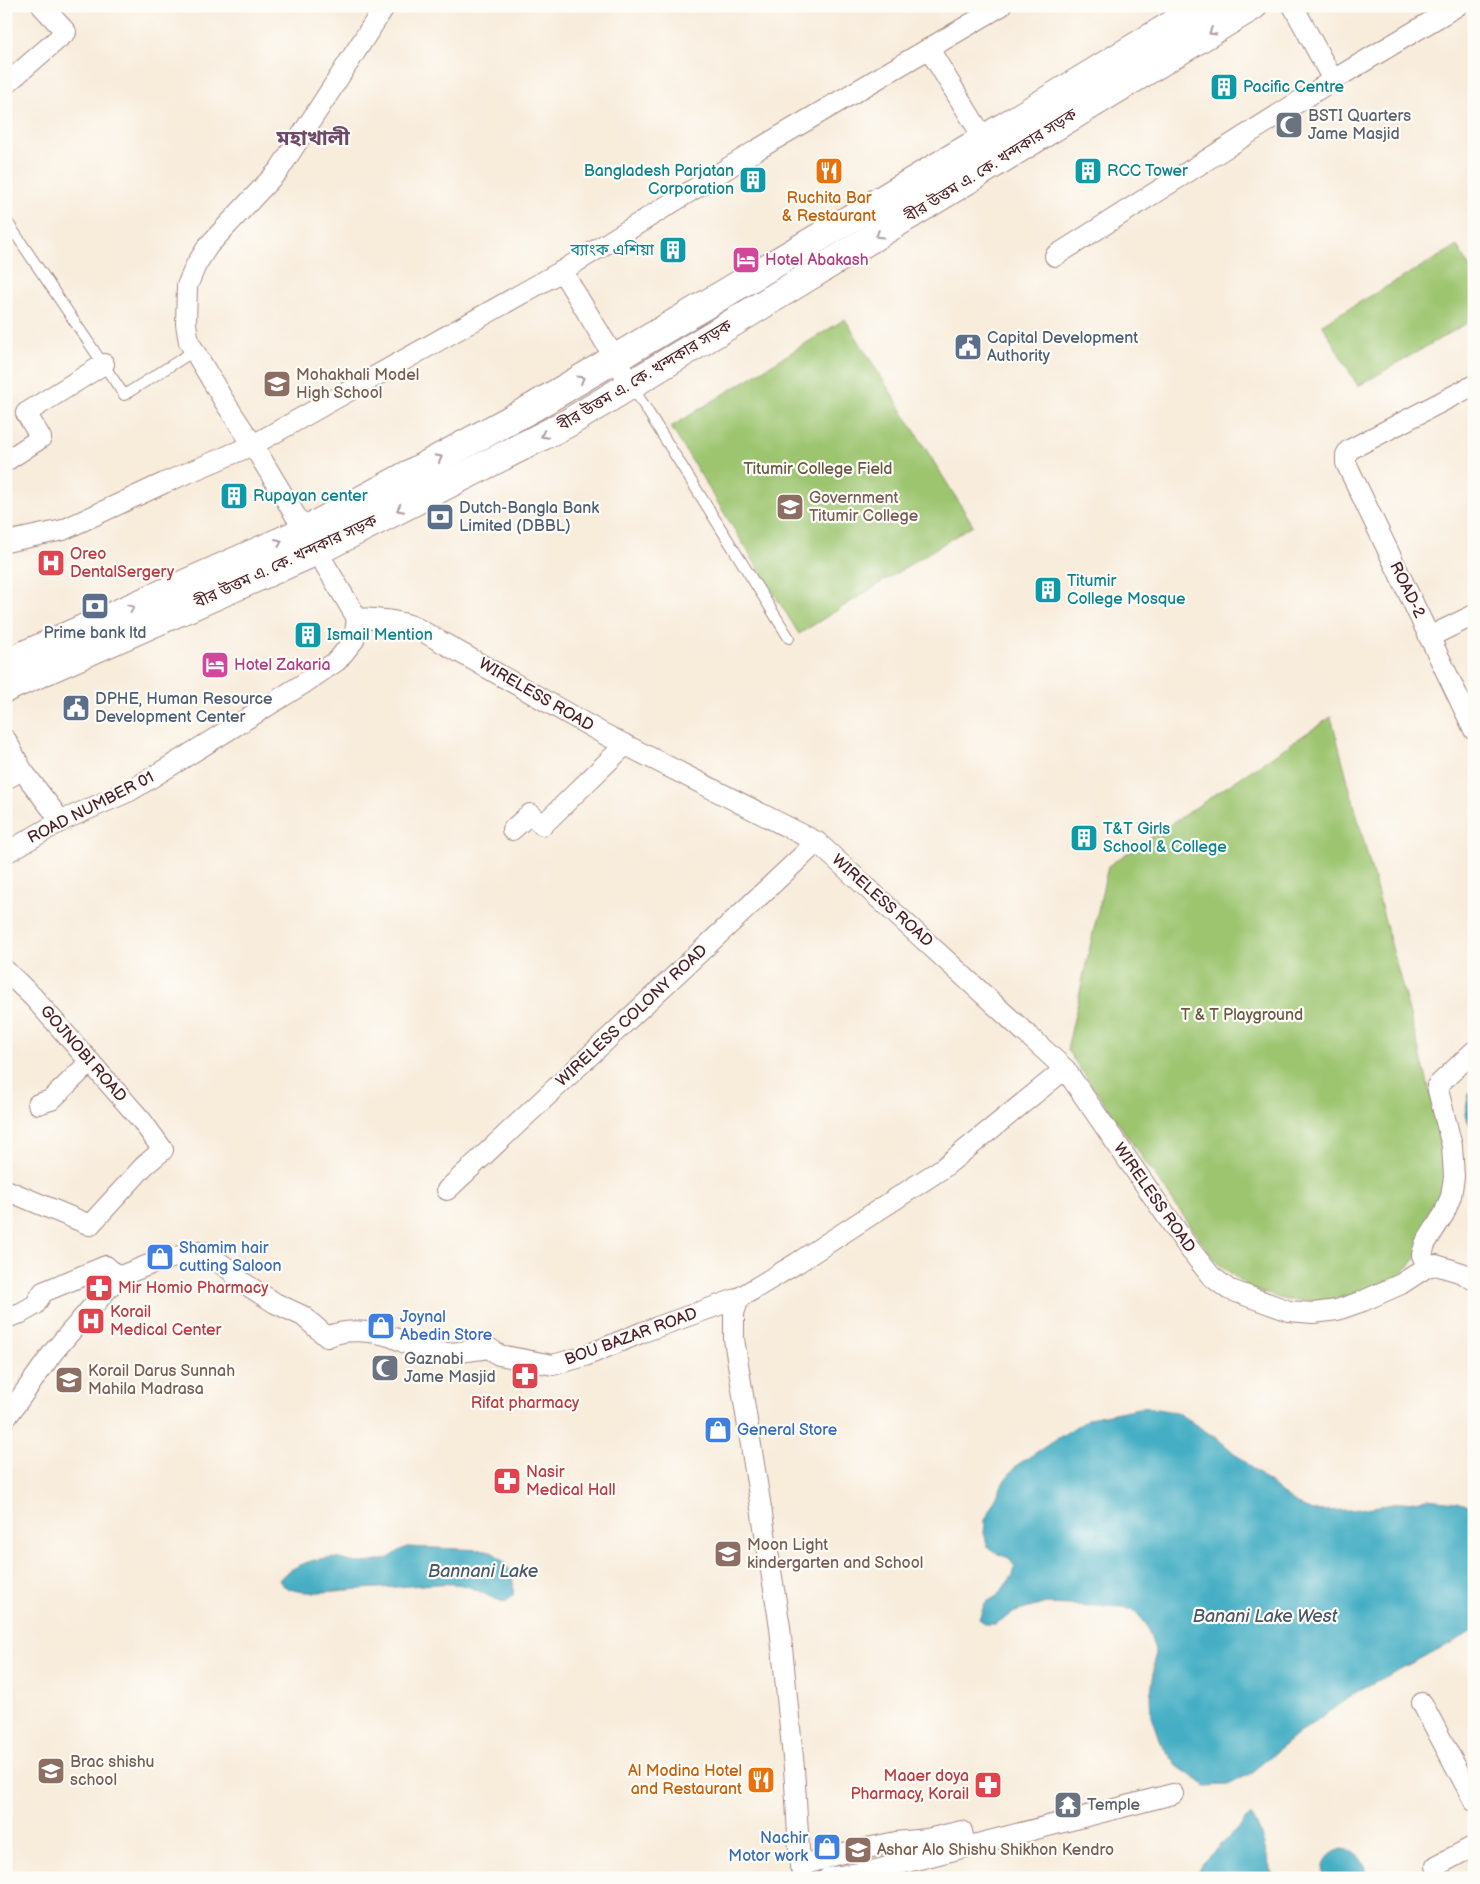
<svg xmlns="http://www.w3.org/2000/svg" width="1480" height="1884" font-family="'Balsamiq Sans','Noto Sans Bengali',sans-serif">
	<rect width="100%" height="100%" fill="#fdfcf7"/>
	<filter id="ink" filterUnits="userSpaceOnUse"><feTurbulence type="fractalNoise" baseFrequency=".02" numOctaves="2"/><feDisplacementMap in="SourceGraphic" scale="10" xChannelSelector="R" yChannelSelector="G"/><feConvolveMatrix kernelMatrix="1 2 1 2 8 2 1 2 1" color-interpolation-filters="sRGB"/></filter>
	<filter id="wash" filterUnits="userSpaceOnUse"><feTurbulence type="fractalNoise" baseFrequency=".0096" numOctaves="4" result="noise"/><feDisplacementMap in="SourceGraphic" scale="20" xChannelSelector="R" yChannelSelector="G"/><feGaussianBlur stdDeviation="1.12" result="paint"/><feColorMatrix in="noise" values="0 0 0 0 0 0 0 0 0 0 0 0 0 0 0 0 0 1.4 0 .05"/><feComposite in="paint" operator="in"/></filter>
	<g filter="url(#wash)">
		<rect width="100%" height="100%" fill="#f8ecdb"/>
		<!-- green -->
		<g fill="#9dc570" stroke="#74724e">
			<polygon points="1457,246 1474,275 1474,319 1358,386 1322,324"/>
			<polygon points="845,319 973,525 799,634 671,427"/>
			<polygon points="1331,717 1451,1171 1427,1246 1400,1276 1360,1293 1326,1301 1286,1300 1251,1289 1215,1261 1067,1050 1108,866"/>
		</g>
		<!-- water -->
		<g fill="#45aec4" stroke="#486678">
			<polygon points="1474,1089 1474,1134 1465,1114 1469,1094"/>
			<polygon points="1144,1407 1176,1412 1219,1440 1281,1493 1300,1506 1313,1511 1352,1510 1427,1499 1458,1502 1474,1508 1474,1631 1361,1689 1299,1733 1248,1775 1228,1785 1206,1786 1177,1766 1160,1742 1151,1716 1150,1697 1154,1673 1155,1650 1146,1624 1136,1612 1124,1607 1043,1604 1015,1612 995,1624 986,1624 979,1619 985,1603 997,1596 1004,1587 1013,1575 1015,1567 1009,1558 993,1552 988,1547 984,1534 985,1520 1004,1481 1017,1465 1089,1418"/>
			<path d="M407,1547L487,1550C505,1558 516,1574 513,1595L505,1602C490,1599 477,1588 462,1585C445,1582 427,1585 409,1586C389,1588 368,1588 348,1590C331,1591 287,1598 279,1580C289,1567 316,1557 332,1558C339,1558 345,1561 351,1562C362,1564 373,1562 383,1560C392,1558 398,1550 407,1547Z"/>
			<polygon points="1251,1815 1260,1832 1274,1878 1195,1878 1204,1862"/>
			<path d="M1342,1849C1358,1851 1368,1861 1364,1878H1324C1321,1863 1328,1853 1342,1849Z"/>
		</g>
	</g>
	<g filter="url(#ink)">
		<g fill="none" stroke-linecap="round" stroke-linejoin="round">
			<defs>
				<g id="service">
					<polyline points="6,220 124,395 194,351"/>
					<polyline points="632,386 789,638"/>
				</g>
				<g id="minor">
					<polyline points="385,6 279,170 208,246 196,265 187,286 186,324 189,342 224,401 253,445 562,271 760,148 1001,6"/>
					<polyline points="1293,6 1333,80"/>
					<polyline points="929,49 984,139"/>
					<polyline points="6,84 66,32 42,6"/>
					<polyline points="1055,256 1333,80 1457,6"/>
					<polyline points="562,271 631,385"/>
					<polyline points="1474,385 1349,450 1346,455 1346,463 1474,730"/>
					<polyline points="6,461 41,438 26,413 104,364"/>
					<path d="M6,542L63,530L164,483L253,445L357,618C378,619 396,620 415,627L602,733L817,842L1065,1069L1188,1247L1211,1276L1228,1289L1289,1311L1313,1313L1337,1310L1363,1301L1401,1284L1427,1267L1436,1265L1462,1273L1474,1280"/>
					<polyline points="1429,637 1474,615"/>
					<polyline points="6,740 22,770 61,821"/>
					<polyline points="6,779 22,770"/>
					<polyline points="512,830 530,814 543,825 625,745"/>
					<polyline points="6,853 61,821 130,791 303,684 337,661 354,640 357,618"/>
					<polyline points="6,971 33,997 142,1121 163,1150 145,1165 90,1225 6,1190"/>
					<polyline points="38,1104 51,1100 90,1062"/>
					<polyline points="447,1190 817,842"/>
					<polyline points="1427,1267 1422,1255 1425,1244 1444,1214 1451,1196 1454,1177 1452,1146 1437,1086 1474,1051"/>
					<polyline points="6,1318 21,1313 35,1305 43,1292 106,1266 118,1277"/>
					<path d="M6,1418L54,1351L118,1277L156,1262L196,1252H204L230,1270L242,1282L275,1303L303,1316L327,1337C346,1328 372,1331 392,1337C407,1343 422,1353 439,1353C455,1354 473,1350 489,1348L499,1355L553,1365L585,1356L643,1332L739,1298"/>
					<polyline points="1422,1703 1474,1801"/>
					<polyline points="800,1866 838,1854 896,1842 927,1839 962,1831 965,1847"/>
					<polyline points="1436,1866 1474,1846"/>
					<polyline points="804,1878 800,1866 794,1768 780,1627 734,1339 734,1313 739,1298 797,1263 943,1168 1065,1069"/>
					<polyline points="828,1878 872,1871 1173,1794"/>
				</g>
				<g id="primary">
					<polyline points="6,663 304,531 532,408 984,139 1203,6"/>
					<polyline points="6,688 317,551 568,423 1253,6"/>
				</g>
			</defs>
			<!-- service casing -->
			<use href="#service" stroke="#a18683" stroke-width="12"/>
			<!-- minor casing -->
			<use href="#minor" stroke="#a18683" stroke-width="22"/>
			<!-- primary casing -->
			<use href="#primary" stroke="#a18683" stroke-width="30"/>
			<!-- service -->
			<use href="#service" stroke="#fff" stroke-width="10"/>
			<!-- minor -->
			<use href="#minor" stroke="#fff" stroke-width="20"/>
			<!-- primary -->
			<use href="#primary" stroke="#fff" stroke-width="28"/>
		</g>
		<!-- one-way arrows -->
		<defs><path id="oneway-chevron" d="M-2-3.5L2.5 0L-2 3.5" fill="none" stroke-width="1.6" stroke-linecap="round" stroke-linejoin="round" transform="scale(1.25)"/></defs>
		<g stroke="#ae9aa0">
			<use href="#oneway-chevron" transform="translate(1212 32) rotate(149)"/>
			<use href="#oneway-chevron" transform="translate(879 235) rotate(148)"/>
			<use href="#oneway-chevron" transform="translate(581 379) rotate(-30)"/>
			<use href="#oneway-chevron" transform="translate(544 435) rotate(153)"/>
			<use href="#oneway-chevron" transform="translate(439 458) rotate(-28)"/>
			<use href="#oneway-chevron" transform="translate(400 509) rotate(153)"/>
			<use href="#oneway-chevron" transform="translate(279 542) rotate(-24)"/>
			<use href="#oneway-chevron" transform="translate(131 608) rotate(-24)"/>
		</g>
	</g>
	<!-- icons -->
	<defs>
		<symbol id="building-square" viewBox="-11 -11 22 22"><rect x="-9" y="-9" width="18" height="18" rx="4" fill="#0f9aa8" stroke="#fdfcf7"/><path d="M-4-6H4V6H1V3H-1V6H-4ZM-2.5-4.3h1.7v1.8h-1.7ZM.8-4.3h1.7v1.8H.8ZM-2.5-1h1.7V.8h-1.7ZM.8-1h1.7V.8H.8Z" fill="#fff"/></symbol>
		<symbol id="mosque-square" viewBox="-11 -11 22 22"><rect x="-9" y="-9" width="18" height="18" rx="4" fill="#6b7280" stroke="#fdfcf7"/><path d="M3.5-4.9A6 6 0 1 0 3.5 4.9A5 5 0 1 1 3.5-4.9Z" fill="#fff"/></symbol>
		<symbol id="restaurant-square" viewBox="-11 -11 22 22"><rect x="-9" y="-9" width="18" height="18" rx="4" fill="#e8710a" stroke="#fdfcf7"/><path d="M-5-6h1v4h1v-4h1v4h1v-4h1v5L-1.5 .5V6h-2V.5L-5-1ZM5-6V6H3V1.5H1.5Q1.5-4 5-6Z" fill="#fff"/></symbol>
		<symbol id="hotel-square" viewBox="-11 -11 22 22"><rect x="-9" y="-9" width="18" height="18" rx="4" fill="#d1479c" stroke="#fdfcf7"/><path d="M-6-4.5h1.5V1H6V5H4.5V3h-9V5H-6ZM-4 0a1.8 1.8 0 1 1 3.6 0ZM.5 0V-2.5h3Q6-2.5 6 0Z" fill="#fff"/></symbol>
		<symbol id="civic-square" viewBox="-11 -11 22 22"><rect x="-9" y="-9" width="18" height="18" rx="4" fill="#5c6f8a" stroke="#fdfcf7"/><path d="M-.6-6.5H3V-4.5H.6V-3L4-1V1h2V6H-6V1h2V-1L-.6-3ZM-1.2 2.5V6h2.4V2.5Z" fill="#fff"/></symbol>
		<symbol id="school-square" viewBox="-11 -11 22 22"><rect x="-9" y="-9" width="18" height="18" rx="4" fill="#8d6e63" stroke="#fdfcf7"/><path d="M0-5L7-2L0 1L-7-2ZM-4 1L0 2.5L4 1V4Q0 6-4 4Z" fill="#fff"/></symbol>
		<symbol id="university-square" viewBox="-11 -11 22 22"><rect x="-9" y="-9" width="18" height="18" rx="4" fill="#8d6e63" stroke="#fdfcf7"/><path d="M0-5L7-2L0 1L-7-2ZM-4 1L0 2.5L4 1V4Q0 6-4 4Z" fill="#fff"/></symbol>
		<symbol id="bank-square" viewBox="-11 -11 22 22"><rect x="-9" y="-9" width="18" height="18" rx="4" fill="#5c6f8a" stroke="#fdfcf7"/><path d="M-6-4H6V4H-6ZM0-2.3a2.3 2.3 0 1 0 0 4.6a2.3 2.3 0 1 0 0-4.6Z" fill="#fff"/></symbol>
		<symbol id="hospital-square" viewBox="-11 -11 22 22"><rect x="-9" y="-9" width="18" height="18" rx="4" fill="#e0444e" stroke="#fdfcf7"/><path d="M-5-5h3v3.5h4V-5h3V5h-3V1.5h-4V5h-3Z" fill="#fff"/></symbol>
		<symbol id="shop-square" viewBox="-11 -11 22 22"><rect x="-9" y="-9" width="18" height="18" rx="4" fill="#3f7fe0" stroke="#fdfcf7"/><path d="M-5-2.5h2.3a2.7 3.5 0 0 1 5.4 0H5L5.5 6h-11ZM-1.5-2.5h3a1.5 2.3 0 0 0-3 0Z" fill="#fff"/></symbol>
		<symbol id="pharmacy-square" viewBox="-11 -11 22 22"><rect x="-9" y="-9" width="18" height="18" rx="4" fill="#e0444e" stroke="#fdfcf7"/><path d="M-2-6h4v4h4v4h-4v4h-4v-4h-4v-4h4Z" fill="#fff"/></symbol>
		<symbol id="temple-square" viewBox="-11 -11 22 22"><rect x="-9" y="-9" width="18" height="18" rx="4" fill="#6b7280" stroke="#fdfcf7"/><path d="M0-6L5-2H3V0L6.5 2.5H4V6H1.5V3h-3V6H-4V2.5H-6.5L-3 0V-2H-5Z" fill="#fff"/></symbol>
	</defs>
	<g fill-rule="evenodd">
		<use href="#building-square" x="1208" y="71" width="32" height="32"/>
		<use href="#mosque-square" x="1273" y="109" width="32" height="32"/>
		<use href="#restaurant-square" x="813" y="155" width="32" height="32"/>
		<use href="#building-square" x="1072" y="155" width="32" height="32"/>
		<use href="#building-square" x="737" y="164" width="32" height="32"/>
		<use href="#building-square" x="657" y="234" width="32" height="32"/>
		<use href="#hotel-square" x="730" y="244" width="32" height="32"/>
		<use href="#civic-square" x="952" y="331" width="32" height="32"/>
		<use href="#school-square" x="261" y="368" width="32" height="32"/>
		<use href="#building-square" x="218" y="480" width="32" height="32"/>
		<use href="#university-square" x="774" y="491" width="32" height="32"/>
		<use href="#bank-square" x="424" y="501" width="32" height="32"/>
		<use href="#hospital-square" x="35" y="547" width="32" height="32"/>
		<use href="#building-square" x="1032" y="574" width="32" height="32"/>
		<use href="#bank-square" x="79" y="590" width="32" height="32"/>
		<use href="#building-square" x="292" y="619" width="32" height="32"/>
		<use href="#hotel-square" x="199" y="649" width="32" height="32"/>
		<use href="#civic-square" x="60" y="692" width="32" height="32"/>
		<use href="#building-square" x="1068" y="822" width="32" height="32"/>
		<use href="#shop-square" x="144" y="1241" width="32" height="32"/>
		<use href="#pharmacy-square" x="83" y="1272" width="32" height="32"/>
		<use href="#hospital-square" x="75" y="1305" width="32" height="32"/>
		<use href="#shop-square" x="365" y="1310" width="32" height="32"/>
		<use href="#mosque-square" x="369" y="1352" width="32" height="32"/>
		<use href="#pharmacy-square" x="509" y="1360" width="32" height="32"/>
		<use href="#school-square" x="53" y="1364" width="32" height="32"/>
		<use href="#shop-square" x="702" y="1414" width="32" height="32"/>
		<use href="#pharmacy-square" x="491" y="1465" width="32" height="32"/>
		<use href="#school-square" x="712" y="1538" width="32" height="32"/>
		<use href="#school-square" x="35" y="1755" width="32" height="32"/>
		<use href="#restaurant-square" x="745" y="1764" width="32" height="32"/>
		<use href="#pharmacy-square" x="972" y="1769" width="32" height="32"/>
		<use href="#temple-square" x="1052" y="1789" width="32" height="32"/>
		<use href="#shop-square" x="811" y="1831" width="32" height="32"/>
		<use href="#school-square" x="842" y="1834" width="32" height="32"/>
	</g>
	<g text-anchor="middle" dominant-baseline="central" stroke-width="4.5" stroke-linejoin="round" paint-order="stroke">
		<!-- culture labels -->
		<g font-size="16" fill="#0d838f" stroke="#fdfcf7" text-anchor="start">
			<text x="1243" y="87">Pacific Centre</text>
			<text x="734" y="171" text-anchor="end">Bangladesh Parjatan<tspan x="734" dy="18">Corporation</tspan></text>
			<text x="1107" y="171">RCC Tower</text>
			<text x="654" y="250" text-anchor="end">ব্যাংক এশিয়া</text>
			<text x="253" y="496">Rupayan center</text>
			<text x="1067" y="581">Titumir<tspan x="1067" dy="18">College Mosque</tspan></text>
			<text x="327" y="635">Ismail Mention</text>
			<text x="1103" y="829">T&amp;T Girls<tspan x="1103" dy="18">School &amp; College</tspan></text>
		</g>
		<!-- worship labels -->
		<g font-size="16" fill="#5b616d" stroke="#fdfcf7" text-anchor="start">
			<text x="1308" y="116">BSTI Quarters<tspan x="1308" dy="18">Jame Masjid</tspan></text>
			<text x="404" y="1359">Gaznabi<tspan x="404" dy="18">Jame Masjid</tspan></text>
			<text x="1087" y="1805">Temple</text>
		</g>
		<!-- street labels -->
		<g font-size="16" fill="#4a1f2b" stroke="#fdfcf7">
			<text transform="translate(991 166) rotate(-32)">বীর উত্তম এ. কে. খন্দকার সড়ক</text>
			<text transform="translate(645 376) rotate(-31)">বীর উত্তম এ. কে. খন্দকার সড়ক</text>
			<text transform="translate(286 562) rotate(-25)">বীর উত্তম এ. কে. খন্দকার সড়ক</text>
			<text transform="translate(1407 590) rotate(64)">ROAD-2</text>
			<text transform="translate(536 695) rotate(30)">WIRELESS ROAD</text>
			<text transform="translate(91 808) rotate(-27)">ROAD NUMBER 01</text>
			<text transform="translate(882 901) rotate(42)">WIRELESS ROAD</text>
			<text transform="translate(632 1016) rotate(-43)">WIRELESS COLONY ROAD</text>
			<text transform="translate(83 1054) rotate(49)">GOJNOBI ROAD</text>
			<text transform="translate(1154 1198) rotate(55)">WIRELESS ROAD</text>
			<text transform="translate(631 1337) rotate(-20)">BOU BAZAR ROAD</text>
		</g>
		<!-- food labels -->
		<g font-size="16" fill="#c56008" stroke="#fdfcf7">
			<text x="829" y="198">Ruchita Bar<tspan x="829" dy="18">&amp; Restaurant</tspan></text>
			<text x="742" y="1771" text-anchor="end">Al Modina Hotel<tspan x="742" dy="18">and Restaurant</tspan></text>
		</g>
		<!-- hotel labels -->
		<g font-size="16" fill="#b23c85" stroke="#fdfcf7" text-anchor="start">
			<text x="765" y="260">Hotel Abakash</text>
			<text x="234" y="665">Hotel Zakaria</text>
		</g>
		<!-- service labels -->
		<g font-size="16" fill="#4e5e75" stroke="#fdfcf7" text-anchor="start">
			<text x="987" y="338">Capital Development<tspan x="987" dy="18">Authority</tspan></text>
			<text x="459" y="508">Dutch-Bangla Bank<tspan x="459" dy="18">Limited (DBBL)</tspan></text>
			<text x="95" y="633" text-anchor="middle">Prime bank ltd</text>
			<text x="95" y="699">DPHE, Human Resource<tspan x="95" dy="18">Development Center</tspan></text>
		</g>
		<!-- education labels -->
		<g font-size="16" fill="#785e54" stroke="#fdfcf7" text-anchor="start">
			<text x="296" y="375">Mohakhali Model<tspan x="296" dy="18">High School</tspan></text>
			<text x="809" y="498">Government<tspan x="809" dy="18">Titumir College</tspan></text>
			<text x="88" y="1371">Korail Darus Sunnah<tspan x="88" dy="18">Mahila Madrasa</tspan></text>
			<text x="747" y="1545">Moon Light<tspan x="747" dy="18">kindergarten and School</tspan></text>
			<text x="70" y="1762">Brac shishu<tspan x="70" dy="18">school</tspan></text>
			<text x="877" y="1850">Ashar Alo Shishu Shikhon Kendro</text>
		</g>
		<!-- park labels -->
		<g font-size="16" fill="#675943" stroke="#fdfcf7">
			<text x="818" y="469">Titumir College Field</text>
			<text x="1242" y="1015">T &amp; T Playground</text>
		</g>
		<!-- health labels -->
		<g font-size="16" fill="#be3a42" stroke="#fdfcf7" text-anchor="start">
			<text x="70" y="554">Oreo<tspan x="70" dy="18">DentalSergery</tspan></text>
			<text x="118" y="1288">Mir Homio Pharmacy</text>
			<text x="110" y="1312">Korail<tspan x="110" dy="18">Medical Center</tspan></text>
			<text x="525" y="1403" text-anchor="middle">Rifat pharmacy</text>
			<text x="526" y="1472">Nasir<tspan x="526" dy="18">Medical Hall</tspan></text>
			<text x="969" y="1776" text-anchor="end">Maaer doya<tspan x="969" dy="18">Pharmacy, Korail</tspan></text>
		</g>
		<!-- shop labels -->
		<g font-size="16" fill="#366cbe" stroke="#fdfcf7" text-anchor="start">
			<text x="179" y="1248">Shamim hair<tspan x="179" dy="18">cutting Saloon</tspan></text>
			<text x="400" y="1317">Joynal<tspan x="400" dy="18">Abedin Store</tspan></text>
			<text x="737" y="1430">General Store</text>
			<text x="808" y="1838" text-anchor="end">Nachir<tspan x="808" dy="18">Motor work</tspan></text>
		</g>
		<!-- water labels -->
		<g font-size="18" font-style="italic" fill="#485868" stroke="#fdfcf7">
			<text x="483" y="1571">Bannani Lake</text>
			<text x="1265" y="1616">Banani Lake West</text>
		</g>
		<!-- district labels -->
		<g font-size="21" font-weight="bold" fill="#6e4a6a" stroke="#fdfcf7">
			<text x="313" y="138">মহাখালী</text>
		</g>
	</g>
	<!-- margin -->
	<rect width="1480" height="1884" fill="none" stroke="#fdfcf7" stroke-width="25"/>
</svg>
